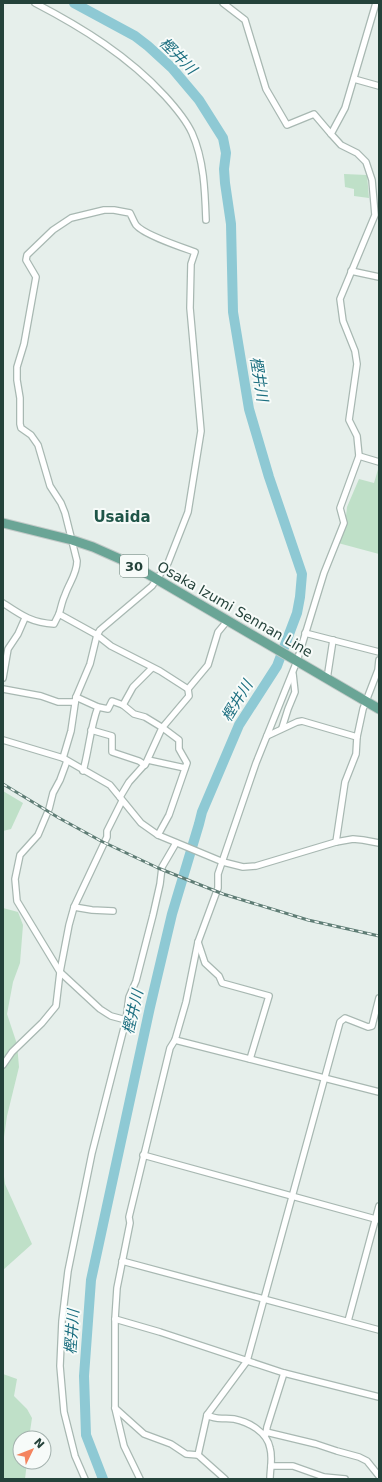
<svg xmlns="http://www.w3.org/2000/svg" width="382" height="1482" font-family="'DejaVu Sans','Noto Sans JP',sans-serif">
	<rect width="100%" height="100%" fill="#e6efeb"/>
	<!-- green -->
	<g fill="#bfe0c8">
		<polygon points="344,174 367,175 369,198 354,196 354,189 345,187"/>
		<polygon points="379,466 379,554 338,543 346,516 347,507 359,479 374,483"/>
		<polygon points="3,791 23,803 11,829 3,831"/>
		<polygon points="3,908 18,912 23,925 20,963 13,982 7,1014 17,1044 19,1067 7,1116 3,1144"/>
		<polygon points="3,1169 5,1184 32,1244 3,1270"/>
		<polygon points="3,1374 17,1379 14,1396 27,1409 32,1418 29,1438 20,1438 20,1462 27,1462 25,1479 3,1479"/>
	</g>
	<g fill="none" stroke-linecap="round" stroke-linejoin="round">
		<!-- river -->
		<polyline stroke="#8ec9d4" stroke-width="10" points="74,3 135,36 148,46 172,68 199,100 223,138 226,153 224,169 225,183 231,224 233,312 249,409 269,477 302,574 300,597 297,613 277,666 239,725 202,812 199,824 172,914 150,1007 91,1280 84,1376 86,1435 103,1479"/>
		<defs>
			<g id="street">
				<path d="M35,3C83,28 128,56 165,96C175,107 186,120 192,133C204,160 205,191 206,220"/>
				<polyline points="223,3 245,20 266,89 287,125 314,114 331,134"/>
				<polyline points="354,79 379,86"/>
				<polyline points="351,271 379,277"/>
				<polyline points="359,456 379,462"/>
				<path d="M3,603C21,615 32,623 54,624L59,614L97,635L111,646L160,671L188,689"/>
				<path d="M59,614C61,608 62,601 65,595C69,583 77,574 77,561L65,513L61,503L50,486L38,445L31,435L21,428L20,424V398L17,380V367L24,344L36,277L26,260L27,255L53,230L71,218L104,210H114L130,213C132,217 134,222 136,225C144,235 181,247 195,252L191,264L190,308L201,431L188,512L168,563L152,586L100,630L97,635L90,664L76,697L71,731L63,758"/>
				<polyline points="305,633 379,652"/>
				<polyline points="3,678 8,649 18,634 25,618"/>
				<polyline points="327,679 333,640"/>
				<polyline points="3,689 41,696 58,702 75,702"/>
				<polyline points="76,697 98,707 108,709 112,701 123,705 134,714 145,717 163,728 179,740 179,749 187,763 169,815 158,835"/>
				<polyline points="123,705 133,687 152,668"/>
				<polyline points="282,728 288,709 295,692 293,674"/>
				<polyline points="91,730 112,736 112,752 139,761 145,765"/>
				<polyline points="267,736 297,722 302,721 357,737"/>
				<polyline points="3,740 63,758 110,785 141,823 158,835 223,862 243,867 256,866 336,842 353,839 363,840 379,843"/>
				<polyline points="148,760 185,768"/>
				<polyline points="67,761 60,780 53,793 49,809 38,835 20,855 15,879 17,901 60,972 100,1009 111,1016 126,1020"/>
				<path d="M83,771C89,750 90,728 98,707"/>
				<polyline points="120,797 129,782 146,763 162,728 189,696 188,689 208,665 218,632 228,620"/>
				<polyline points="336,842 345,782 356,754 357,737 363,709 378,670 379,660"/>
				<polyline points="74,907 92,910 113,911"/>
				<polyline points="198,942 205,963 219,976 222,983 269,996 250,1059"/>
				<polyline points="175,1040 379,1092"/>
				<polyline points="3,1065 12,1052 42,1023 56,1006 60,972 69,925 74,907 107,837 107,831 122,801"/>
				<polyline points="143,1155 379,1220"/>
				<polyline points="122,1261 379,1330"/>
				<polyline points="115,1319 160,1332 284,1373 379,1397"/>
				<polyline points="348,1321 379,1206"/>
				<polyline points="115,1408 144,1434 171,1444 186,1454 198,1455 225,1479"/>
				<path d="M207,1415C218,1421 223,1417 234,1419C249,1422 267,1432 270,1448C273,1458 270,1469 270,1479"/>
				<polyline points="266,1432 316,1444 337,1451 359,1457 367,1461 379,1476"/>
				<polyline points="266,1434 267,1427 284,1373"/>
				<polyline points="198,1455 207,1415 247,1361 340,1022 345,1018 368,1027 372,1026 379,998"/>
				<polyline points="271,1466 293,1466 324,1477 345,1479"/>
				<polyline points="85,1479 75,1456 64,1412 60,1366 62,1321 68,1271 92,1153 126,1020 129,997 136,981 153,915 160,884 162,867 176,843"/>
				<polyline points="140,1479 124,1446 115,1408 115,1319 117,1288 130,1223 129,1217 170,1048 175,1040 186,1002 198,942 218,888 218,874 256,763 297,661 324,573 344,523 340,508 359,456 357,436 349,420 357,364 355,351 343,321 340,299 375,215 372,180 366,162 357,153 341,145 331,134 345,108 376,3"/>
			</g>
			<polyline id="primary" points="3,523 72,540 93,547 129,563 379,709"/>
		</defs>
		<!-- street casing -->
		<use href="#street" stroke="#a8b8b2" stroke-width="8"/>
		<!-- primary casing -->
		<use href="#primary" stroke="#c2cac8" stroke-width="11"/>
		<!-- street -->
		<use href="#street" stroke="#fff" stroke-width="5.5"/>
		<!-- primary -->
		<use href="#primary" stroke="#6aa596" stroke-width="9"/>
		<defs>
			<polyline id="rail" points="3,784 59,818 101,841 158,868 223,894 308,920 379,936"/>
		</defs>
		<!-- rail casing -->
		<use href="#rail" stroke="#5f7d75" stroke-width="3"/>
		<!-- rail -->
		<use href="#rail" stroke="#f7fbf9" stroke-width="1.5" stroke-dasharray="4.5" stroke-linecap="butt"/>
	</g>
	<g text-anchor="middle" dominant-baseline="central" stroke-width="4" stroke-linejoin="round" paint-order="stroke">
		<!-- shield labels -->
		<rect fill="#f7fbf9" stroke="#637a73" stroke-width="1" x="120" y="555" width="28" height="22" rx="3"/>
		<g font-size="13" font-weight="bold" fill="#24423a">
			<text x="134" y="566">30</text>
		</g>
		<!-- street labels -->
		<g font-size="14" fill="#24423a" stroke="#f7fbf9">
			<text transform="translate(235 609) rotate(30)">Osaka Izumi Sennan Line</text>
		</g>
		<!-- water labels -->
		<g font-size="15" font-style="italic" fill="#1c6f80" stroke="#f7fbf9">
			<text transform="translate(178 56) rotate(45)">樫井川</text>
			<text transform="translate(259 379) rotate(81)">樫井川</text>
			<text transform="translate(237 701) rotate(-59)">樫井川</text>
			<text transform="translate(133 1012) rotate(-77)">樫井川</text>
			<text transform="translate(72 1332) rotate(-86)">樫井川</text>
		</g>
		<!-- neighbourhood labels -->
		<g font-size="15" font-weight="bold" fill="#1f5548" stroke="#f7fbf9">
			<text x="122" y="517">Usaida</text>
		</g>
	</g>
	<!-- border -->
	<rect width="382" height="1482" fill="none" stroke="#24423a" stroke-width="8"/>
	<!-- north arrow -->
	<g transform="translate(32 1450) rotate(47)"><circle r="19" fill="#f7fbf9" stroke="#a3b1ad"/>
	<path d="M0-3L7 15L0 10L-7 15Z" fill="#f4845f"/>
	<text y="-6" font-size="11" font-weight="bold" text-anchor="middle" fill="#24423a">N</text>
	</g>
</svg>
